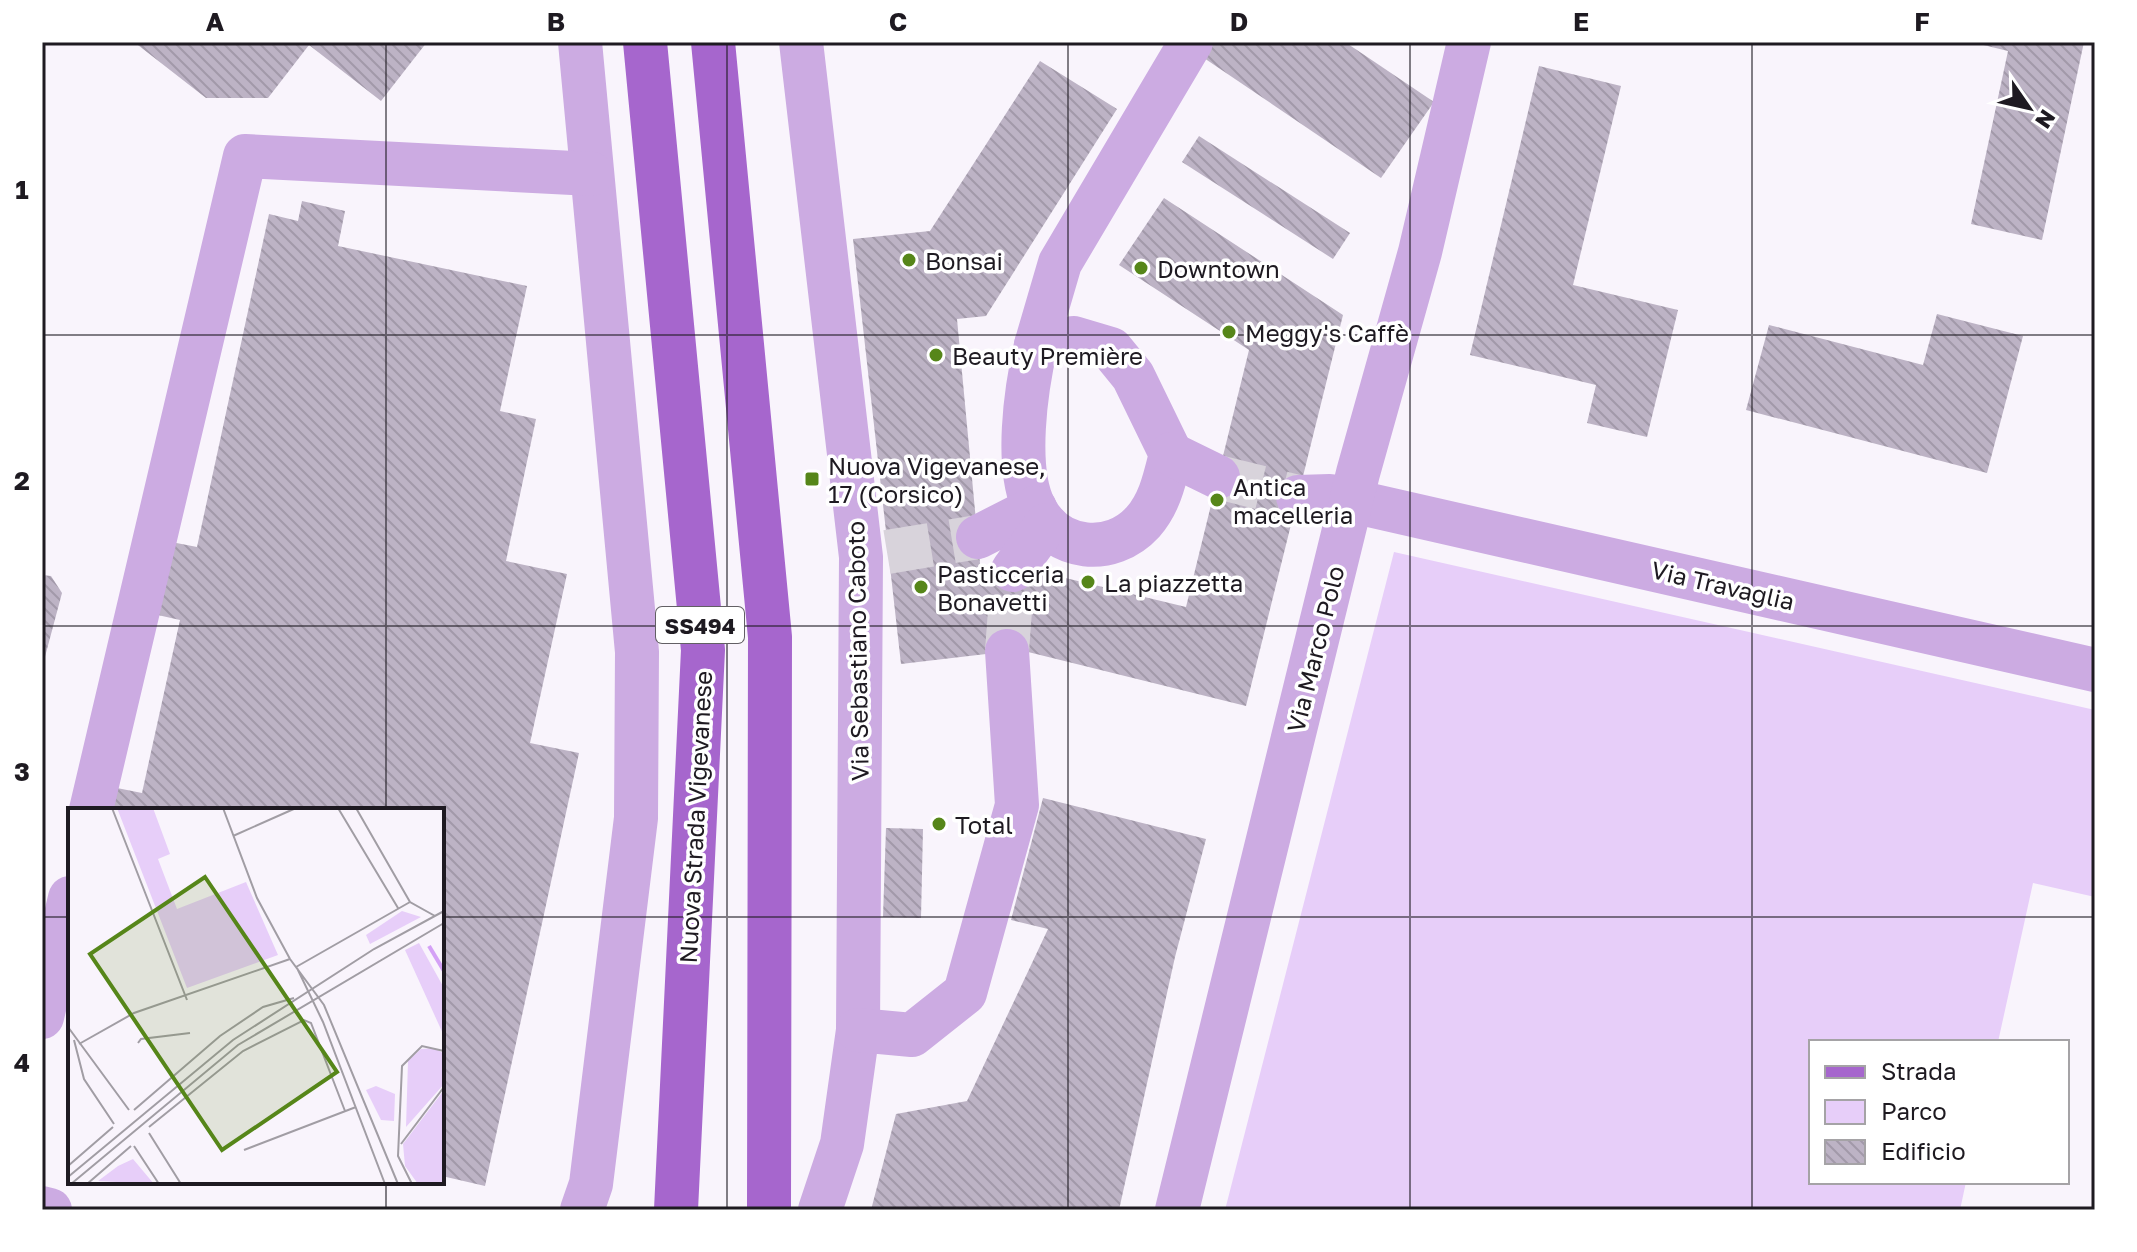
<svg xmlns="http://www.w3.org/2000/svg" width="2137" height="1252" font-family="'Golos Text',sans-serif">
	<defs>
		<pattern id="building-back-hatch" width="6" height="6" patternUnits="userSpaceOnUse" patternTransform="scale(2)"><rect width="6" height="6" fill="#bdb3c5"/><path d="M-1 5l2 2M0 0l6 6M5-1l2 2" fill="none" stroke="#a299a9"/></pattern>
	</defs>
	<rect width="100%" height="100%" fill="#f9f4fc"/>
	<!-- park -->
	<polygon fill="#e7cef9" points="1394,552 2095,710 2095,897 2033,883 1998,1042 1811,1042 1811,1182 1966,1182 1960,1210 1225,1210"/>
	<!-- building -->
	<g fill="url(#building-back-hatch)">
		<polygon points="134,42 214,44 427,42 381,101 309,45 268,98 206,98"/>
		<polygon points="1210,42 1345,42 1434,102 1381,178 1201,56"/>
		<polygon points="1971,42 2084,42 2042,240 1971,224 2008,51"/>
		<polygon points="1040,61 1117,109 986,316 957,319 981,574 1028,569 1186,607 1249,350 1119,265 1164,198 1343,315 1246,706 1020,650 901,664 853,239 930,231"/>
		<polygon points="1539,66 1621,86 1573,285 1678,310 1647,437 1587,423 1596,385 1470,355"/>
		<polygon points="1199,136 1350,233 1333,259 1182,162"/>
		<polygon points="302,201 345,211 338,246 527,286 500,411 536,419 506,561 567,574 530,743 579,753 485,1186 442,1176 442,810 102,810 107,786 142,793 180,620 140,611 156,539 197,547 269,214 298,221"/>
		<polygon points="1937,314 2023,336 1987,473 1746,410 1769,325 1923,365"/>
		<polygon points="42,575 51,576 62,593 42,668"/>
		<polygon points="1043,798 1206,839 1175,957 1119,1210 871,1210 896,1114 967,1101 1048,929 1011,920"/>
		<polygon points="886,828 923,829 921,918 883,917"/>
	</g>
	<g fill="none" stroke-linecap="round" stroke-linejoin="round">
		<!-- minor-tunnel -->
		<g stroke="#d8d3db" stroke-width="44" stroke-dasharray="44 22" stroke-linecap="butt">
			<polyline points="1218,477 1298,497"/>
			<polyline points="887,552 978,537"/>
			<polyline points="1007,651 1013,570"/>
		</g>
		<!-- minor -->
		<g stroke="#ccabe2" stroke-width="44">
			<polyline points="580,42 637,652 636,818 591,1184 582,1210"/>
			<polyline points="801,42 861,557 858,1030 842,1144 820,1210"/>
			<path d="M1074,338L1111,349L1133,376L1171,454C1165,478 1160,503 1143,522C1111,557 1057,551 1035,509C1014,469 1026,388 1036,345Z"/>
			<polyline points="1036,345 1060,263 1191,42"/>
			<polyline points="1171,454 1218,477"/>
			<polyline points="1298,497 1330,496 2095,670"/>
			<polyline points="978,537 1035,508"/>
			<polyline points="1013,570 1046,525"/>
			<polyline points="91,810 245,156 592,174"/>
			<polyline points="42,1017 70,898"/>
			<polyline points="858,1030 912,1035 965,993 1017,805 1007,651"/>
			<polyline points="42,1208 50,1210"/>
			<polyline points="1177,1210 1358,473 1420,252 1469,42"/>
		</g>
		<!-- major -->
		<g stroke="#a666cd" stroke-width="44">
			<polyline points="645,42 703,650 676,1210"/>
			<polyline points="713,42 770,637 769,1210"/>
		</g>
	</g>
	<!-- grid -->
	<path fill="none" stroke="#1e1a21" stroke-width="2" stroke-opacity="0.55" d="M386,42V810M727,42V1210M1068,42V1210M1410,42V1210M1752,42V1210M42,335H2095M42,626H2095M42,917H70M442,917H2095M386,1182V1210"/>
	<!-- markers -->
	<g fill="#568619" stroke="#fff" stroke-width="3">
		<circle cx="909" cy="260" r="8"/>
		<circle cx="1141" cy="268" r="8"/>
		<circle cx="1229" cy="332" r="8"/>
		<circle cx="936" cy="355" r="8"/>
		<rect x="804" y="471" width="16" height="16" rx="4"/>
		<circle cx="1217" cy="500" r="8"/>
		<circle cx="1088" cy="582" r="8"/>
		<circle cx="921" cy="587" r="8"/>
		<circle cx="939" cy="824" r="8"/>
	</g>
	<g text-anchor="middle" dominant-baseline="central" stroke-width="7" stroke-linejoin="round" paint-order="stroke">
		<!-- shield labels -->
		<rect fill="#fff" stroke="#625f64" stroke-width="2" x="656" y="607" width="88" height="36" rx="6"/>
		<g font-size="22" font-weight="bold" fill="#1e1a21">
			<text x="700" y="625">SS494</text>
		</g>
		<!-- poi labels -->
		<g font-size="24" fill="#1e1a21" stroke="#fff" text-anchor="start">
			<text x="925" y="260">Bonsai</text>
			<text x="1157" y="268">Downtown</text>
			<text x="1245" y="332">Meggy's Caffè</text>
			<text x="952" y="355">Beauty Première</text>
			<text x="828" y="465">Nuova Vigevanese,<tspan x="828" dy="28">17 (Corsico)</tspan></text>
			<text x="1233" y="486">Antica<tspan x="1233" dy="28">macelleria</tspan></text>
			<text x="937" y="573">Pasticceria<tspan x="937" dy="28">Bonavetti</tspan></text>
			<text x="1104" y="582">La piazzetta</text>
			<text x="955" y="824">Total</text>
		</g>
		<!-- street labels -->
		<g font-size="24" fill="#1e1a21" stroke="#fff">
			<text transform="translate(1723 585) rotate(13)">Via Travaglia</text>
			<text transform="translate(1315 649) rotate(-76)">Via Marco Polo</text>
			<text transform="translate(857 651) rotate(-91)">Via Sebastiano Caboto</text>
			<text transform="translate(695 817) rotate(-87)">Nuova Strada Vigevanese</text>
		</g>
	</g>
	<!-- overview -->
	<g transform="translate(68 808)">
		<rect width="376" height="376" fill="#f9f4fc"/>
		<path d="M334,103L353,109L302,136L298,127ZM351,135L376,180V228L337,142ZM367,240L376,246V276L338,319L340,253L353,241ZM308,278L327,286L326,313L313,312L298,282Z" fill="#e7cef9"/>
		<path d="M49,0H85L102,46L90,51L109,101L178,74L210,147L119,180ZM376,282V376H350L337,358L335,336ZM65,351L86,376L30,373L50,358Z" fill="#e7cef9"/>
		<path fill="none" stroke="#d4a1f6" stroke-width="4" d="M361,138L376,163"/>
		<path fill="none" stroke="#a19da4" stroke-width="2" d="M44,0L119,192M155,0L189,90L222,151L256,197L330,376M270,0L330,100M288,0L342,94L367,108M165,28L228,0M228,159L342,94M229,160L255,214L317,376M0,219L61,302M6,232L16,271L46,316M70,235L73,231L122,225M11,236L66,205L222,151M66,302L152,228L195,199L226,190M81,319L175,243L236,212L243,215L277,303M81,325L113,376M333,336L376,279M66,338L91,376M176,342L288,299M0,358L45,319M0,369L165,232L306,141L376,103M3,376L170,237L376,115M19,376L63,338M344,376L330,348L334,258L354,238L376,243"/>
		<path fill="#568619" fill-opacity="0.15" stroke="#568619" stroke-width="4" d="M137,69L269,264L154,342L22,146Z"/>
		<rect width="376" height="376" fill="none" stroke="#1e1a21" stroke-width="4"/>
	</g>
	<!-- border -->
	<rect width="2137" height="1252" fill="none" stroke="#ffffff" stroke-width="88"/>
	<!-- legend -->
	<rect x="1809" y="1040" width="260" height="144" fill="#ffffff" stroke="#a5a3a6" stroke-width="2"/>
	<rect x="1825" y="1066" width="40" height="12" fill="#a666cd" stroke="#a5a3a6" stroke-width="2"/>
	<text x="1881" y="1080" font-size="24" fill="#1e1a21">Strada</text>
	<rect x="1825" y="1100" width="40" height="24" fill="#e7cef9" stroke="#a5a3a6" stroke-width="2"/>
	<text x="1881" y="1120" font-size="24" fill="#1e1a21">Parco</text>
	<rect x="1825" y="1140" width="40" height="24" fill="url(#building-back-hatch)" stroke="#a5a3a6" stroke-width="2"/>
	<text x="1881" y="1160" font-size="24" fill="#1e1a21">Edificio</text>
	<!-- north arrow -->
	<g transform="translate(2029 108) rotate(124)" stroke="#ffffff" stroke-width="6" paint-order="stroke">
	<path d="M0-6L14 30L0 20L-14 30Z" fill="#1e1a21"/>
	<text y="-12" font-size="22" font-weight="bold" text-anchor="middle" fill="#1e1a21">N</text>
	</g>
	<rect x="44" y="44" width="2049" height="1164" fill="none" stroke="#1e1a21" stroke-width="3"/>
	<g font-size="26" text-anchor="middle" font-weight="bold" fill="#1e1a21">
		<text x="215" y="31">A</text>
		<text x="556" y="31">B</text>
		<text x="898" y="31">C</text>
		<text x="1239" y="31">D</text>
		<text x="1581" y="31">E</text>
		<text x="1922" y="31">F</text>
		<text x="22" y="199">1</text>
		<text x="22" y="490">2</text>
		<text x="22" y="781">3</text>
		<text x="22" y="1072">4</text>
	</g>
</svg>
